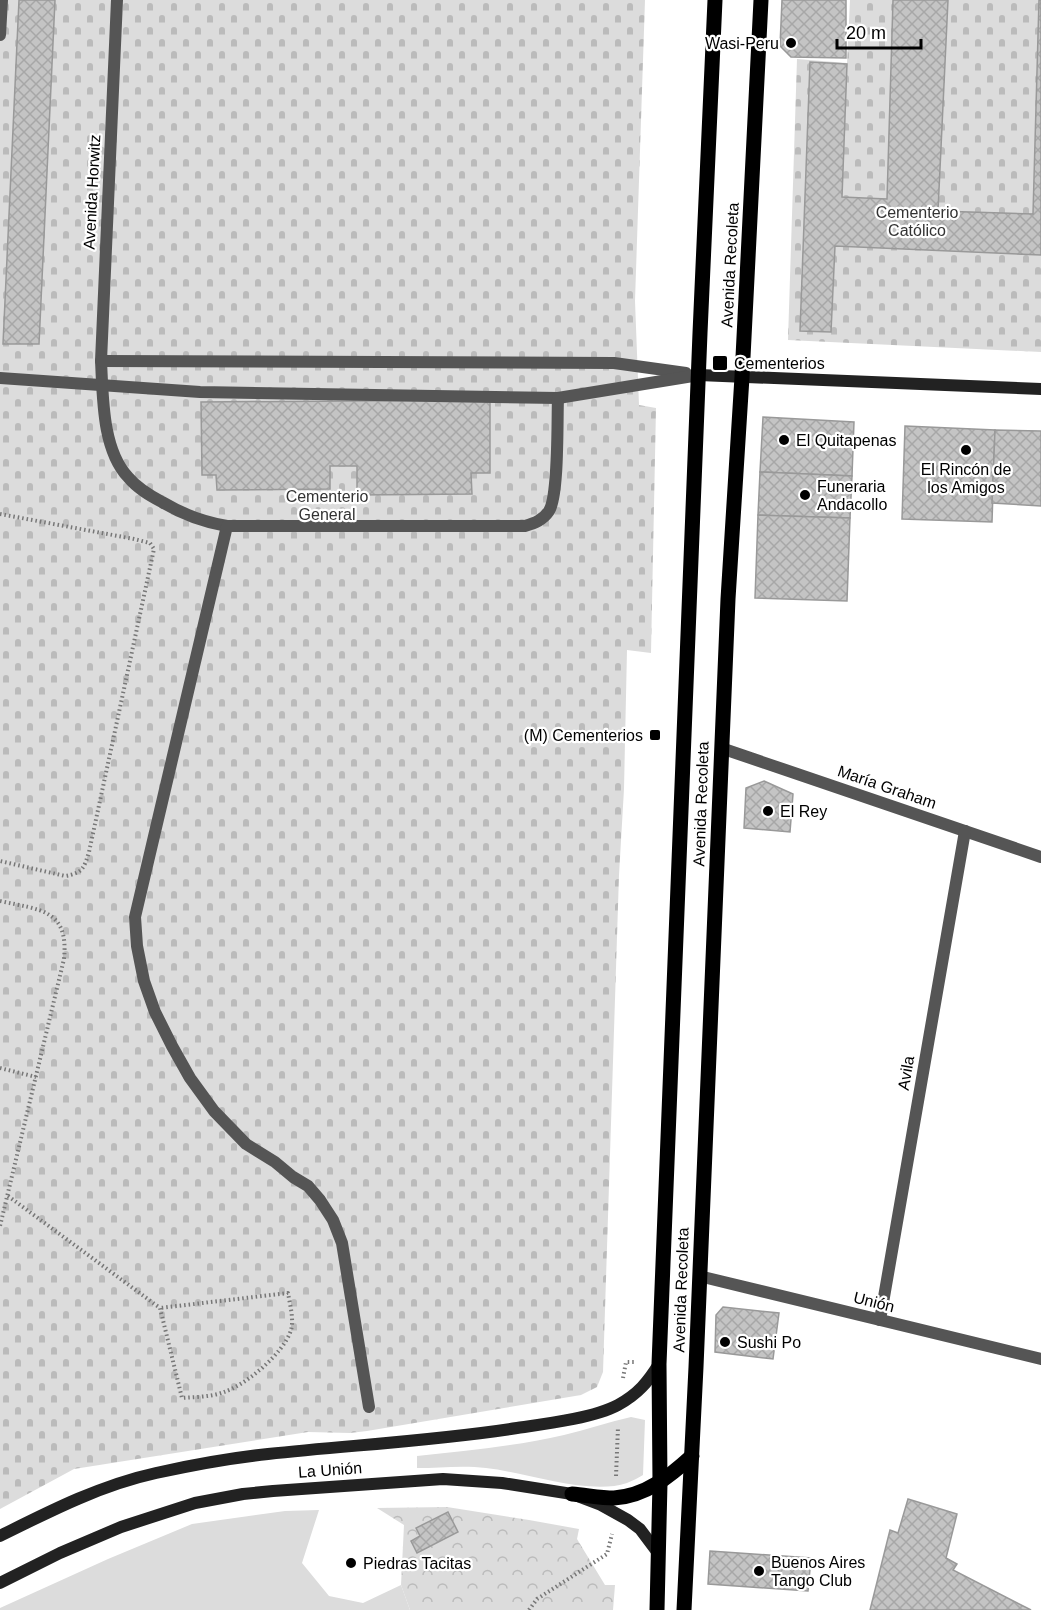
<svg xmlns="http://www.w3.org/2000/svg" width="1041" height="1610" font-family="Arial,sans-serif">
	<defs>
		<pattern id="cemetery-stones" width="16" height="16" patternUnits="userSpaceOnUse" patternTransform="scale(1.5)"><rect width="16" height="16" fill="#dcdcdc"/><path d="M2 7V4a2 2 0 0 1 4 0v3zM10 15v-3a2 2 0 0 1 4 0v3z" fill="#bbb"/></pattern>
		<pattern id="park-crowns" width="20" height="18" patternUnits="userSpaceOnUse" patternTransform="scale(1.5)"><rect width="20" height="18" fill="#dcdcdc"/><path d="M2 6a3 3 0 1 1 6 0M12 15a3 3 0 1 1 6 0" fill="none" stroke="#bbb"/></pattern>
		<pattern id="building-cross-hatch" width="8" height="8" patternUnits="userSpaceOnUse" patternTransform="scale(1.5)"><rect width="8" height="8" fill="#c4c4c4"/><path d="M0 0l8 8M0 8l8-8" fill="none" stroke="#a7a7a7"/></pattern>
	</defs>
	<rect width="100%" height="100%" fill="#fff"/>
	<!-- green -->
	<g fill="#dcdcdc">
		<path d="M631,1417L645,1420L643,1475C638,1478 632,1481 627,1483C589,1496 525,1472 486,1468C463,1465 439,1468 417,1468V1456C466,1451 516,1446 564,1435C586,1430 608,1422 631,1417Z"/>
		<polygon points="319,1510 302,1563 329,1596 363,1603 401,1585 410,1610 0,1610 0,1608 108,1559 192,1524 285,1511"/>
	</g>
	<!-- cemetery -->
	<g fill="url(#cemetery-stones)">
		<polygon points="0,0 645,0 635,301 639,405 656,408 651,653 627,650 624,789 619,875 603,1372 597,1387 581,1395 367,1431 350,1433 308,1432 74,1469 0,1509"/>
		<polygon points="850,0 1041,0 1041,352 788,340 797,59 847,63"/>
	</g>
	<!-- park -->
	<polygon fill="url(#park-crowns)" points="447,1507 529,1520 579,1529 577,1539 605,1585 615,1585 613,1610 410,1610 401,1585 404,1525 377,1508"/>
	<!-- building -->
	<g fill="url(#building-cross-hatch)" stroke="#999" stroke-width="1.5">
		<polygon points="19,0 55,0 39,344 3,344"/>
		<polygon points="782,0 846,0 846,58 791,57 780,46"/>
		<polygon points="893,0 948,0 938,211 1033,214 1039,0 1041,0 1041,255 835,246 831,332 800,331 810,62 847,64 842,197 887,199"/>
		<polygon points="490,400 490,473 471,473 472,494 357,495 357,466 330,466 330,489 217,490 216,475 202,475 201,402"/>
		<polygon points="763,417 854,422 852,476 760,472"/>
		<polygon points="905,426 995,430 992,522 902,519"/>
		<polygon points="995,430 1041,431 1041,506 992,503"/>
		<polygon points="760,472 852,476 850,518 758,515"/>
		<polygon points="758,515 850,518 847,601 755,598"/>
		<polygon points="764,781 793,794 790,832 744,828 746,788"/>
		<polygon points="723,1307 779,1313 773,1359 715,1352 716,1315"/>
		<polygon points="908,1499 957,1514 946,1558 957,1564 953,1570 1031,1610 870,1610 890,1530 898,1533"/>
		<polygon points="448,1512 458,1532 417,1553 411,1541 420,1536 416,1528"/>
		<polygon points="710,1551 811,1558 808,1591 708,1584"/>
	</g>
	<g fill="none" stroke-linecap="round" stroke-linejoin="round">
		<!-- path -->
		<g stroke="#777" stroke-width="4" stroke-dasharray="1.5 3" stroke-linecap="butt">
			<path d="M0,514L134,539L150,543L154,549L89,852C84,868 83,873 65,876L0,861"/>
			<path d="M0,901C40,910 69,909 64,959L0,1226"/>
			<polyline points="0,1068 36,1077"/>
			<path d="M8,1196L160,1308L182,1398C195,1397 211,1397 224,1392C246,1385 284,1353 291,1330C294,1319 290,1305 288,1293L160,1308"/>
			<polyline points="623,1378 626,1362 635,1362"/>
			<polyline points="616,1476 618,1427"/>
			<polyline points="529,1610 537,1599 607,1554 612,1534"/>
		</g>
		<!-- lane -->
		<g stroke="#555" stroke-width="12">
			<path d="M117,0L101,361C103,397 102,449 128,477C137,488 149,495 162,502C182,514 203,522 227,526"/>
			<polyline points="0,35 2,0"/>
			<polyline points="101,361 614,363 686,373"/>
			<polyline points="0,378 200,392 558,398 699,375"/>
			<path d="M369,1407L342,1243L333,1220L320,1200L308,1186L293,1177L275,1162L246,1144L214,1111L190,1078L172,1046L155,1012L144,981L137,946L135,917L227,526H525C535,523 543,520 549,511C559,495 557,421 558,398"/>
		</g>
		<!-- street -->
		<g stroke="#555" stroke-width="12">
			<polyline points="721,748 1041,857"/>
			<polyline points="699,1276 1041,1359"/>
			<polyline points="880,1320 965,831"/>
		</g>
		<!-- secondary -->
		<g stroke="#222" stroke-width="12">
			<polyline points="699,375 1041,389"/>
			<path d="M0,1536C50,1511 101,1485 156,1473C192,1465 230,1458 268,1454C351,1445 434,1441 517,1428C545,1424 594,1418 618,1405C638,1394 648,1382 659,1364"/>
			<polyline points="0,1583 60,1553 121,1527 195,1503 243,1494 273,1491 443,1479 502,1483 572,1494 601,1505 628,1520 640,1529 658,1553"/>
		</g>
		<!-- primary -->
		<g stroke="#000" stroke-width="15">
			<path d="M572,1494C586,1495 600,1498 614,1498C646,1496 670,1476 692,1456"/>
			<polyline points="657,1610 660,1483 659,1364 700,333 715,0"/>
			<polyline points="684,1610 696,1367 728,599 742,377 761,0"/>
		</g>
	</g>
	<!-- markers -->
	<g fill="#000" stroke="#fff" stroke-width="2">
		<circle cx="791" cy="43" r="6"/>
		<rect x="712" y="355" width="16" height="16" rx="3"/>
		<circle cx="784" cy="440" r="6"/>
		<circle cx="966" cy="450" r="6"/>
		<circle cx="805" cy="495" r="6"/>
		<rect x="649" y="729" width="12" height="12" rx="3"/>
		<circle cx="768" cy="811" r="6"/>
		<circle cx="725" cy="1342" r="6"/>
		<circle cx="351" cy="1563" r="6"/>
		<circle cx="759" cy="1571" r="6"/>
	</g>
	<g text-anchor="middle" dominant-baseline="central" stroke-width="4.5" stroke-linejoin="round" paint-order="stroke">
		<!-- poi labels -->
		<g font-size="16" fill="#000" stroke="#fff" text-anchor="start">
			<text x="779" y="43" text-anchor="end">Wasi-Peru</text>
			<text x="734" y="363">Cementerios</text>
			<text x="796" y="440">El Quitapenas</text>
			<text x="966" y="469" text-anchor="middle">El Rincón de<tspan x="966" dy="18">los Amigos</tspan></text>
			<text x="817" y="486">Funeraria<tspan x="817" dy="18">Andacollo</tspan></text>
			<text x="643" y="735" text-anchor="end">(M) Cementerios</text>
			<text x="780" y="811">El Rey</text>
			<text x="737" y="1342">Sushi Po</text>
			<text x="771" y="1562">Buenos Aires<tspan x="771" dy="18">Tango Club</tspan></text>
			<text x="363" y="1563">Piedras Tacitas</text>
		</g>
		<!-- street labels -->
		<g font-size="16" fill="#000" stroke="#fff">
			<text transform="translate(92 192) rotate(-87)">Avenida Horwitz</text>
			<text transform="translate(730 265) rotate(-87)">Avenida Recoleta</text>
			<text transform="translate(887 787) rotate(19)">María Graham</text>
			<text transform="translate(701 804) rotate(-88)">Avenida Recoleta</text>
			<text transform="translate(906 1073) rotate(-80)">Avila</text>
			<text transform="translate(681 1290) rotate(-88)">Avenida Recoleta</text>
			<text transform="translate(874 1302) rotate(14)">Unión</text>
			<text transform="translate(330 1470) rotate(-4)">La Unión</text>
		</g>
		<!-- park labels -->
		<g font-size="16" fill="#333" stroke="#fff">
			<text x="917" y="212">Cementerio<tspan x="917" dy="18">Católico</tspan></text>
			<text x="327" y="496">Cementerio<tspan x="327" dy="18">General</tspan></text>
		</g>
	</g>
	<!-- scale -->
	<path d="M837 39v9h84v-9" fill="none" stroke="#000000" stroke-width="3"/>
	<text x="846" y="39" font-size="18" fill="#000000" stroke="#ffffff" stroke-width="4.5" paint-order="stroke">20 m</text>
</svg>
